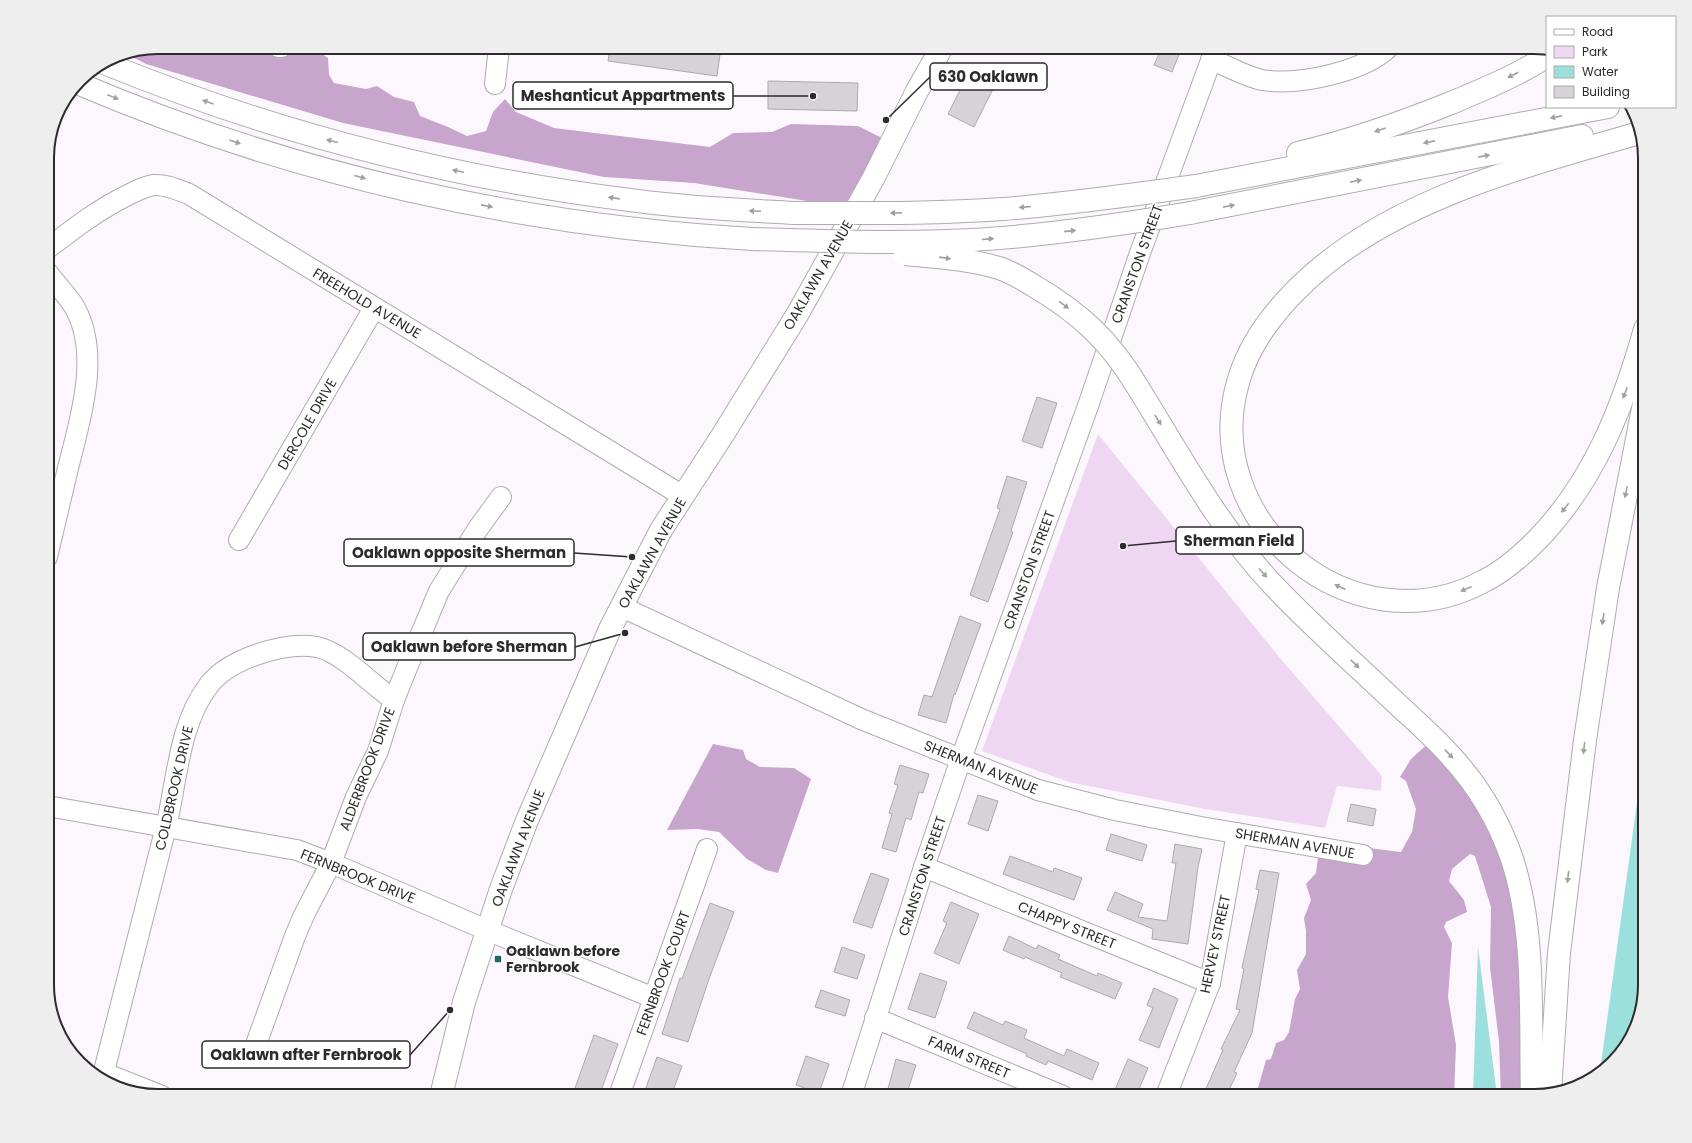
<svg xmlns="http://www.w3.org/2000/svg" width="1692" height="1143" font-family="Poppins,sans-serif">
	<rect width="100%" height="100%" fill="#fcf7fd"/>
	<!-- green -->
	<polygon fill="#efd7f3" points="1098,434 1280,658 1382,776 1381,791 1337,786 1325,828 1205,809 1069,782 982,751"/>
	<!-- forest -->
	<g fill="#c8a5cd">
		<polygon points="158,47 312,47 328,58 329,75 334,83 366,89 377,86 394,97 414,102 420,116 448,127 467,136 486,131 493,112 505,99 516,112 554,128 710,147 733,133 772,132 791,124 858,126 890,142 860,201 838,206 694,183 604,177 343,123 146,64 125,53"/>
		<polygon points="1432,740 1436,741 1515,872 1533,1096 1501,1096 1499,1042 1490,967 1491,907 1475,856 1470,854 1452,869 1449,881 1464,900 1467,912 1446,922 1444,927 1452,943 1448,997 1456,1045 1454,1096 1260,1096 1258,1088 1266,1060 1271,1059 1276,1043 1284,1040 1289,1032 1295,999 1300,989 1297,970 1306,954 1306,931 1304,918 1311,900 1306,884 1316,873 1320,842 1401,852 1412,832 1416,809 1406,781 1400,777 1411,759"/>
		<polygon points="713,744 743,750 746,759 760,767 794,768 811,779 778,873 766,870 747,859 719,832 698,829 667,830"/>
	</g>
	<!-- water -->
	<g fill="#9ce0dd">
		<polygon points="1645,745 1645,986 1626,1047 1600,1071"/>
		<polygon points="1478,947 1497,1096 1473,1096"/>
	</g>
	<!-- building -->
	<g fill="#d6d2d7" stroke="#aea9ae">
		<polygon points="610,47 721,47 717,76 608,61"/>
		<polygon points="1162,47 1182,47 1172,72 1154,65"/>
		<polygon points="969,72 995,85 974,127 948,114"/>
		<polygon points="768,81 858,83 857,111 768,109"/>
		<polygon points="1037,397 1057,403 1042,448 1022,441"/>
		<polygon points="1007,476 1027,482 1011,531 1013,532 988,602 970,595 1000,509 997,508"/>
		<polygon points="960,616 981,624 955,695 954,694 946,723 918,715 924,695 932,697"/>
		<polygon points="900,765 929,774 923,793 919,792 911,820 906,818 896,852 882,848 892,814 889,813 898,785 894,784"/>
		<polygon points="978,795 998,801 988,831 968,824"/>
		<polygon points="1351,804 1376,809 1373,826 1347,821"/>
		<polygon points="1111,834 1147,845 1142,861 1106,850"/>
		<polygon points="1175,844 1202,849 1198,867 1188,944 1152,939 1153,929 1107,910 1115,892 1143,904 1138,917 1167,921 1176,863 1172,863"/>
		<polygon points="1010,856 1053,872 1054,868 1082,878 1074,900 1003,874"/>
		<polygon points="1260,870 1279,873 1252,1033 1234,1072 1237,1073 1226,1096 1215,1096 1205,1091 1223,1050 1221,1049 1240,1010 1236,1009 1244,969 1242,968 1259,890 1256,889"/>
		<polygon points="871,873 889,879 872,928 853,922"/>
		<polygon points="951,902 979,914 959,964 934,953 947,923 943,921"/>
		<polygon points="710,903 734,912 709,979 688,1042 662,1034 680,978 682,979"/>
		<polygon points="1009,936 1036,949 1038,945 1060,955 1058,959 1097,976 1098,973 1122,983 1115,999 1060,977 1062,973 1025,957 1024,959 1003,950"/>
		<polygon points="842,947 865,955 857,979 834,972"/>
		<polygon points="920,973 947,982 935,1018 908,1009"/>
		<polygon points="1154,988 1178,999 1159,1048 1139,1040 1153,1008 1147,1005"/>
		<polygon points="821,990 850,1000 845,1016 815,1007"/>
		<polygon points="974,1012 1003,1025 1005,1021 1027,1030 1024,1038 1064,1056 1067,1049 1099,1063 1092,1080 1048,1061 1046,1065 1026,1056 1027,1054 967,1028"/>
		<polygon points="594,1035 618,1044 599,1096 575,1088"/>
		<polygon points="806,1056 829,1064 819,1093 796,1085"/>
		<polygon points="657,1057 682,1066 671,1096 643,1096"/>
		<polygon points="896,1059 916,1065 906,1096 886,1096"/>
		<polygon points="1128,1059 1148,1068 1136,1096 1124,1096 1114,1092"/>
	</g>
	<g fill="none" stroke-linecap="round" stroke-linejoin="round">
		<defs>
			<g id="minor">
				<polyline points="278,47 282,47"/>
				<path d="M1211,60C1229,66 1244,76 1262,80C1297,86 1364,72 1389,47"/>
				<polyline points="495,84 499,47"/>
				<path d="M47,249C73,229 99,209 128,195C136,191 145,186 154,185C166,184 178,190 189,194L683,496"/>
				<path d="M47,272C55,283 69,297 75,308C101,355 80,420 68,468C61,498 54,527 47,557"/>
				<polyline points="239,540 374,308"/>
				<polyline points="622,607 861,719 1038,790 1115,810 1201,827 1363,855"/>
				<polyline points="47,806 297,850 331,863 487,930 654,998"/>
				<polyline points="924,867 1210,983"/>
				<polyline points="875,1018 1063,1096"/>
				<polyline points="254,1050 295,936 304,915 331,863 356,797 378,751 394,700 413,653 439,591 477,530 501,497"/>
				<polyline points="104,1073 162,1096"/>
				<path d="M102,1079C123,995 145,911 166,827C177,781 179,723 209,685C229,659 285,641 317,647C342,652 373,686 394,700"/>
				<polyline points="619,1096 707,849"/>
				<polyline points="851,1096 924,867 961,759 1089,403 1140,253 1216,47"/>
				<polyline points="1166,1096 1210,983 1237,833"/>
			</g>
			<polyline id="major" points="441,1096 464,1002 501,889 526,823 610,629 661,530 722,436 797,315 874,177 917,91 942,47"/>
			<g id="highway">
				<path d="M104,63C275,133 455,179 638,201C690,208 742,210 794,213"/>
				<path d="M77,83C290,174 522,226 753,239"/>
				<path d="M1639,133C1527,166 1399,197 1310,277C1279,305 1251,339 1239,379C1195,522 1353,652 1484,581C1504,571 1521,556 1536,541C1594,482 1623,407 1645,329"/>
				<path d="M1298,153C1350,141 1401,123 1451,103C1484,89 1517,76 1547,56"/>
				<polyline points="1196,186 1608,107"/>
				<polyline points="1190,213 1582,136"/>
				<path d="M1137,386C1180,455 1218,527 1274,586C1312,626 1354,663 1394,701C1412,718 1432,735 1449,754C1477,784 1499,821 1512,859C1536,932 1530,1020 1532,1096"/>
				<polyline points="1550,1092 1559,953 1585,740 1608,588 1645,398"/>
			</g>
		</defs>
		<!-- minor casing -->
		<use href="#minor" stroke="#afabb0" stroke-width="22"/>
		<!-- major casing -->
		<use href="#major" stroke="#afabb0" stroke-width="24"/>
		<!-- highway casing -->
		<use href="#highway" stroke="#afabb0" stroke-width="24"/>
		<!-- minor -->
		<use href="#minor" stroke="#fff" stroke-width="20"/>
		<!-- major -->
		<use href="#major" stroke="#fff" stroke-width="22"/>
		<!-- highway -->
		<use href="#highway" stroke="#fff" stroke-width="22"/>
		<defs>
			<g id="highway-bridge">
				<path d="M794,213C864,213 934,214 1003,209C1068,204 1132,195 1196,186"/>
				<path d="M753,239C826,241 898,244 971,240C1045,236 1118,225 1190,213"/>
				<path d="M905,254C937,257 968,259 999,268C1011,272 1023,279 1034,286C1080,313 1110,341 1137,386"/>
			</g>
		</defs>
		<!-- highway-bridge casing -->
		<use href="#highway-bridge" stroke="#afabb0" stroke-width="24" stroke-linecap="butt"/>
		<!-- highway-bridge -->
		<use href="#highway-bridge" stroke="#fff" stroke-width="22"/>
	</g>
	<!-- one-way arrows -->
	<defs><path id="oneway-solid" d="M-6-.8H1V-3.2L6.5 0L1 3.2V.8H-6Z"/></defs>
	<g fill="#a0a0a0">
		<use href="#oneway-solid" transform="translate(1513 75) rotate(153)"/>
		<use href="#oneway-solid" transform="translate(113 97) rotate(22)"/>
		<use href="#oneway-solid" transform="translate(208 102) rotate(-161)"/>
		<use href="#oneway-solid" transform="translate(1556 117) rotate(169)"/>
		<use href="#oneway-solid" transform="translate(1380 130) rotate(161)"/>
		<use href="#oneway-solid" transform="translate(332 141) rotate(-165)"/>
		<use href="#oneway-solid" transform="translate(235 142) rotate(19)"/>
		<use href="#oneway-solid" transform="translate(1429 142) rotate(169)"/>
		<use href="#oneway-solid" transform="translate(1484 156) rotate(-11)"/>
		<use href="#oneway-solid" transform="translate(458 171) rotate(-168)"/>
		<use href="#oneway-solid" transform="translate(360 177) rotate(15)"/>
		<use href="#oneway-solid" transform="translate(1356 181) rotate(-11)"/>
		<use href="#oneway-solid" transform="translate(614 198) rotate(-172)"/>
		<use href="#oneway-solid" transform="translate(487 206) rotate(11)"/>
		<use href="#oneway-solid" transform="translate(1229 206) rotate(-11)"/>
		<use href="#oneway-solid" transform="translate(1025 207) rotate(175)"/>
		<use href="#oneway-solid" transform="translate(755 211) rotate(-177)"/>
		<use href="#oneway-solid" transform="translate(896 213) rotate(179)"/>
		<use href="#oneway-solid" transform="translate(1070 231) rotate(-6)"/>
		<use href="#oneway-solid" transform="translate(988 239) rotate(-5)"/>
		<use href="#oneway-solid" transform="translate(945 258) rotate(8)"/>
		<use href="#oneway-solid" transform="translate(1064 305) rotate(36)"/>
		<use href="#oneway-solid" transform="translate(1625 393) rotate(111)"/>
		<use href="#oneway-solid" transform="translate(1158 420) rotate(58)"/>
		<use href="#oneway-solid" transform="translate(1626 492) rotate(101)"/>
		<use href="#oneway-solid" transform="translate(1565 508) rotate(128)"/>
		<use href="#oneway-solid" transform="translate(1263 573) rotate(48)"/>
		<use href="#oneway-solid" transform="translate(1340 587) rotate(-156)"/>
		<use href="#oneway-solid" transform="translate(1466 589) rotate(158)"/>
		<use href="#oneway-solid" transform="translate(1603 619) rotate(99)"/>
		<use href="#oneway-solid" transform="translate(1355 664) rotate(44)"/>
		<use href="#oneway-solid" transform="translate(1584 748) rotate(97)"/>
		<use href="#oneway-solid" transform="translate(1449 754) rotate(47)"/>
		<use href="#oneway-solid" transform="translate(1568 877) rotate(96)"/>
	</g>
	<!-- markers -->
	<rect fill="#1d6a67" stroke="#fff" stroke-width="1.5" x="494" y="955" width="8" height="8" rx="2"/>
	<g text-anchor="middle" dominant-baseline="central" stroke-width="3" stroke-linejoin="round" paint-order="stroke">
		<!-- street labels -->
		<g font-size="14" fill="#2d2b2d" stroke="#fff">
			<text transform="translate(1137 264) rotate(-70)">CRANSTON STREET</text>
			<text transform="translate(818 275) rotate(-60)">OAKLAWN AVENUE</text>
			<text transform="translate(367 303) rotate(31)">FREEHOLD AVENUE</text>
			<text transform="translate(307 424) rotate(-60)">DERCOLE DRIVE</text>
			<text transform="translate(652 553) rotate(-61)">OAKLAWN AVENUE</text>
			<text transform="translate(1029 570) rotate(-70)">CRANSTON STREET</text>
			<text transform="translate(981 767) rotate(22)">SHERMAN AVENUE</text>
			<text transform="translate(367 769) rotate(-69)">ALDERBROOK DRIVE</text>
			<text transform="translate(174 788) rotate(-77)">COLDBROOK DRIVE</text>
			<text transform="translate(1295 843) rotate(10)">SHERMAN AVENUE</text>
			<text transform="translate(518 848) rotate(-69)">OAKLAWN AVENUE</text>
			<text transform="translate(358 876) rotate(22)">FERNBROOK DRIVE</text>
			<text transform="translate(922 876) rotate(-72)">CRANSTON STREET</text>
			<text transform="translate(1067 925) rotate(22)">CHAPPY STREET</text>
			<text transform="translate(1215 944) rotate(-78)">HERVEY STREET</text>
			<text transform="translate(663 973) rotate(-70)">FERNBROOK COURT</text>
			<text transform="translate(969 1057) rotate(23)">FARM STREET</text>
		</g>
		<!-- poi labels -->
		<g font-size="14" font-weight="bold" fill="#2d2b2d" stroke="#fff" text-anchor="start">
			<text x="506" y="951">Oaklawn before<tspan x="506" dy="16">Fernbrook</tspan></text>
		</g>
	</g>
	<!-- crop -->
	<path d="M0 0H1692V1143H0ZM158 54H1534A104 104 0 0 1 1638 158V985A104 104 0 0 1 1534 1089H158A104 104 0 0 1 54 985V158A104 104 0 0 1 158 54Z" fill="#eee" fill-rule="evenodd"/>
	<path fill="none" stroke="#2d2b2d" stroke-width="2" d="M158 54H1534A104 104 0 0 1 1638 158V985A104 104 0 0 1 1534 1089H158A104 104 0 0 1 54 985V158A104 104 0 0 1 158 54Z"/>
	<!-- callouts -->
	<path fill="none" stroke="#2d2b2d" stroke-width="1.5" d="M886 120L930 77M813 96L733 96M1123 546L1176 541M632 557L574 553M625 633L575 647M450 1010L410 1055"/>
	<g fill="#2d2b2d" stroke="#fff" stroke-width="1.5">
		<circle cx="886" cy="120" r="4"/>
		<circle cx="813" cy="96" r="4"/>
		<circle cx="1123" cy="546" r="4"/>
		<circle cx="632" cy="557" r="4"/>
		<circle cx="625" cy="633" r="4"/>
		<circle cx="450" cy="1010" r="4"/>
	</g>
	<g fill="#fff" stroke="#2d2b2d" stroke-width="1.5">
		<rect x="930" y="63" width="117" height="27" rx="4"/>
		<rect x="513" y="82" width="220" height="27" rx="4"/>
		<rect x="1176" y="527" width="127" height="27" rx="4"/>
		<rect x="344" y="539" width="230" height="27" rx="4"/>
		<rect x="363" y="633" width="212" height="27" rx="4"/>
		<rect x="202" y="1041" width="208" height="27" rx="4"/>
	</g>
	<g font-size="15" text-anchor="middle" font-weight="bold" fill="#2d2b2d">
		<text x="988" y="82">630 Oaklawn</text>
		<text x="623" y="101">Meshanticut Appartments</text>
		<text x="1239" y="546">Sherman Field</text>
		<text x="459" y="558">Oaklawn opposite Sherman</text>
		<text x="469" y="652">Oaklawn before Sherman</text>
		<text x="306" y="1060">Oaklawn after Fernbrook</text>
	</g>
	<!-- legend -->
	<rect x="1546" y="16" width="130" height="92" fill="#ffffff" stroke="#abaaab"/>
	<rect x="1554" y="29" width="20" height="6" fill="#ffffff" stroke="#abaaab"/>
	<text x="1582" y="36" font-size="12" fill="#2d2b2d">Road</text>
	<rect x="1554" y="46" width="20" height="12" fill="#efd7f3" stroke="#abaaab"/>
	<text x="1582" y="56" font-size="12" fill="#2d2b2d">Park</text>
	<rect x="1554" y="66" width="20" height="12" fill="#9ce0dd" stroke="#abaaab"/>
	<text x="1582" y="76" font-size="12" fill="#2d2b2d">Water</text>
	<rect x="1554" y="86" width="20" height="12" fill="#d6d2d7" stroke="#abaaab"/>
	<text x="1582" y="96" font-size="12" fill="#2d2b2d">Building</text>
</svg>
